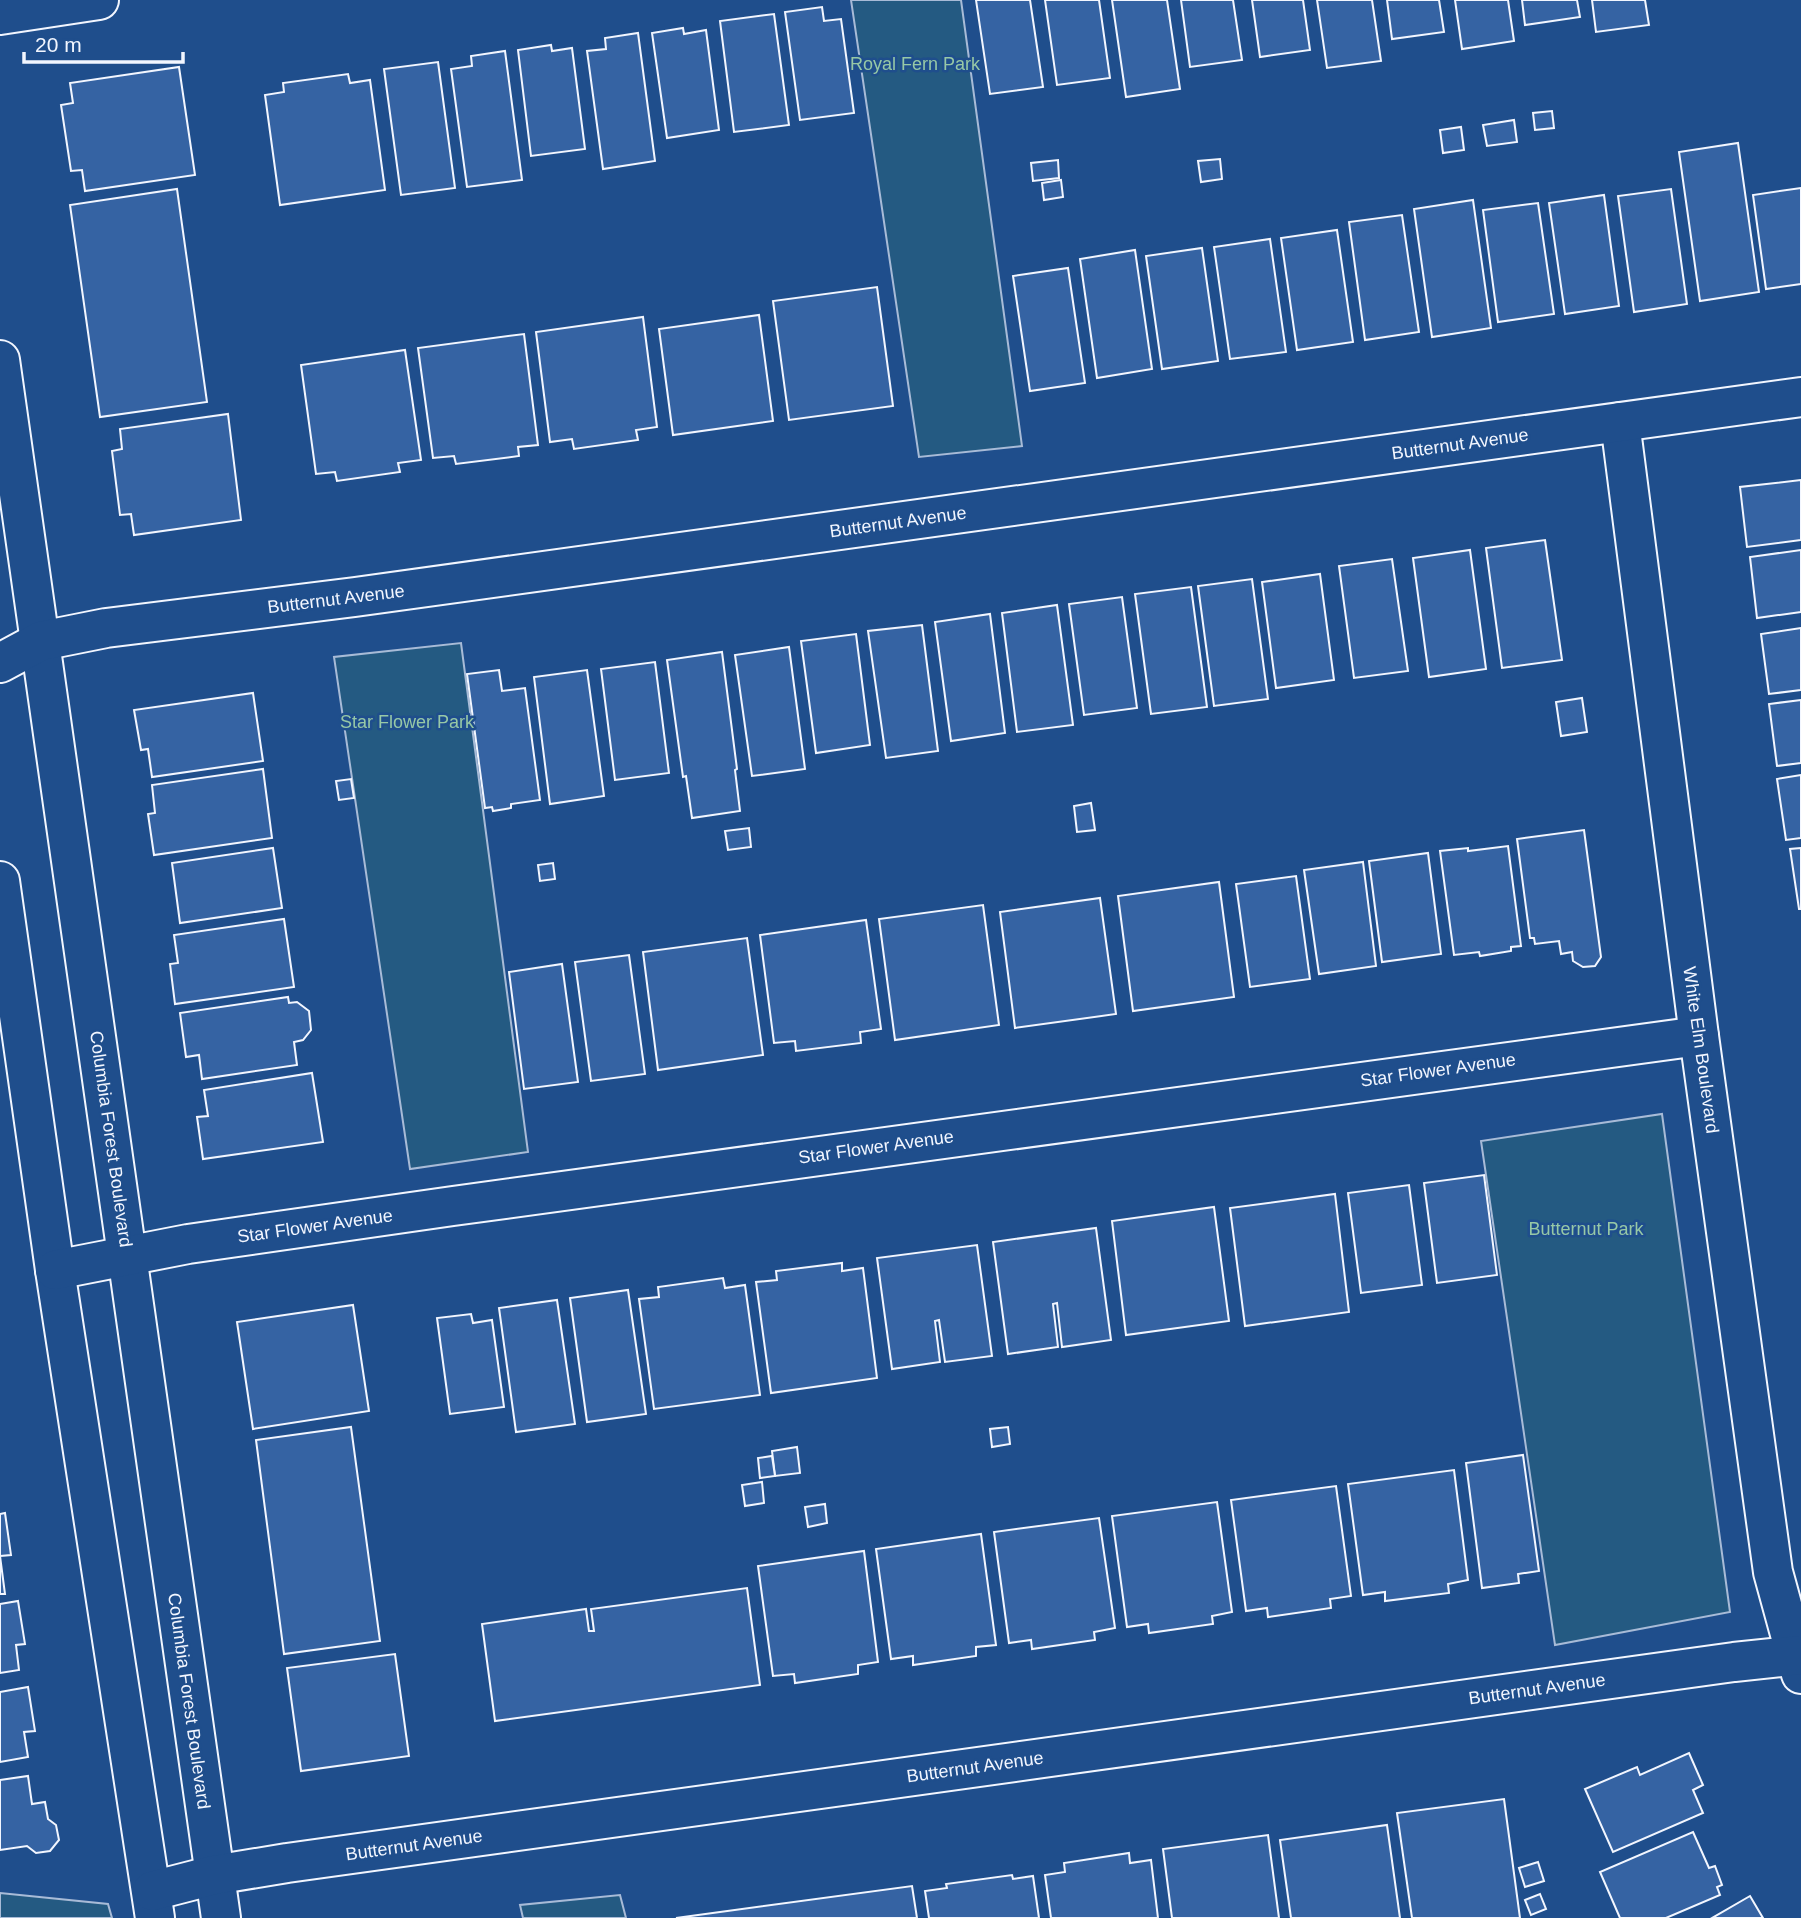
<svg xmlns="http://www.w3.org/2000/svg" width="1801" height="1918" font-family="Helvetica,sans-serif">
	<rect width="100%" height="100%" fill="#1f4e8c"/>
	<!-- green -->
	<g fill="#245a82" stroke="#a8bbd7" stroke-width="2">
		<polygon points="851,0 961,0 1022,446 919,457"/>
		<polygon points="461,643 528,1152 410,1169 334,657"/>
		<polygon points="1662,1114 1730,1612 1555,1645 1481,1141"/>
		<polygon points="0,1893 108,1904 112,1918 0,1918"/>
		<polygon points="620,1895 626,1918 523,1918 520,1905"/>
	</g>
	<!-- building -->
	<g fill="#3563a3" stroke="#f2f6ff" stroke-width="2">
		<polygon points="976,0 1030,0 1043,87 990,94"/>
		<polygon points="1045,0 1099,0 1110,78 1057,85"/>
		<polygon points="1112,0 1167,0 1180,89 1126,97"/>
		<polygon points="1181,0 1233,0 1242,60 1190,67"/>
		<polygon points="1252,0 1303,0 1310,50 1260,57"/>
		<polygon points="1317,0 1372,0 1381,61 1327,68"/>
		<polygon points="1387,0 1439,0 1444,32 1392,39"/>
		<polygon points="1455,0 1508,0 1514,41 1462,49"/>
		<polygon points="1522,0 1577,0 1580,17 1525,25"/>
		<polygon points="1592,0 1645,0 1649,25 1596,32"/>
		<polygon points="822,7 824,21 841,19 854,113 800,120 785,12"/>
		<polygon points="774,14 789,125 734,132 720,21"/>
		<polygon points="683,28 684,34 706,30 719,130 667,138 652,33"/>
		<polygon points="638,33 655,161 603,169 587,51 606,49 605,38"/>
		<polygon points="551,45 552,51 572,48 585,149 531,156 518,50"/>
		<polygon points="505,51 522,180 467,187 451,69 472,66 471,56"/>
		<polygon points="438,62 455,188 401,195 384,69"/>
		<polygon points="179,67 195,175 85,191 82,170 71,171 61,105 73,103 70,83"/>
		<polygon points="348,74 350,83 370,80 385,190 280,205 265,95 284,92 283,83"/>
		<polygon points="1552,111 1554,128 1535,130 1533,113"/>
		<polygon points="1514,120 1517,142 1487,146 1483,125"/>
		<polygon points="1461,127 1464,150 1443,153 1440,130"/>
		<polygon points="1738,143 1759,292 1700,301 1679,152"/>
		<polygon points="1220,159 1222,179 1201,182 1198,161"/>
		<polygon points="1058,160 1059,178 1033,181 1031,163"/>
		<polygon points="1061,180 1063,197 1044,200 1042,183"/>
		<polygon points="1801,188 1801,284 1766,289 1753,195"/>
		<polygon points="177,189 207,402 100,417 70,205"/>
		<polygon points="1671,189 1687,304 1634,312 1618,196"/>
		<polygon points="1604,195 1619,306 1565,314 1549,203"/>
		<polygon points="1473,200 1491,328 1432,337 1414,209"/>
		<polygon points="1538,203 1554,314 1498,322 1483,210"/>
		<polygon points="1402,215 1419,332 1365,340 1349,222"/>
		<polygon points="1337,230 1353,342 1297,350 1281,238"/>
		<polygon points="1270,239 1286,352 1230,359 1214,247"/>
		<polygon points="1202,248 1218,361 1162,369 1146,256"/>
		<polygon points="1135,250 1152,369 1097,378 1080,259"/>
		<polygon points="1068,268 1085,383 1030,391 1013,276"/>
		<polygon points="877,287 893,406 789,420 773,301"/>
		<polygon points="759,315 773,421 673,435 659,329"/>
		<polygon points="643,317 657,427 636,430 638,440 574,449 572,439 550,442 536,332"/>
		<polygon points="524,334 538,445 518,447 519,456 456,464 454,456 433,458 418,348"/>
		<polygon points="405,350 421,460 398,463 400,472 337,481 335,472 316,474 301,365"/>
		<polygon points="228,414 241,520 134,535 131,514 120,515 112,451 122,449 120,429"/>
		<polygon points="1801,480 1801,540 1747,547 1740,487"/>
		<polygon points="1545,540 1562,660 1502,668 1486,548"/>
		<polygon points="1470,550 1486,669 1429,677 1413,558"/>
		<polygon points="1801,550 1801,612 1757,618 1750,557"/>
		<polygon points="1392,559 1408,671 1354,678 1339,566"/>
		<polygon points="1320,574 1334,680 1276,688 1262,582"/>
		<polygon points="1252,579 1268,699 1214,706 1198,586"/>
		<polygon points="1191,587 1207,707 1151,714 1135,594"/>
		<polygon points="1122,597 1137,708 1084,715 1069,604"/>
		<polygon points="1057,605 1073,725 1017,732 1002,613"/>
		<polygon points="990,614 1005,733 951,741 935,622"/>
		<polygon points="922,625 938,751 886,758 868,631"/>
		<polygon points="1801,628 1801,690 1769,694 1761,634"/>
		<polygon points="856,634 870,745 816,753 801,641"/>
		<polygon points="789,647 805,769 752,776 735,655"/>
		<polygon points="722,652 737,769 735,770 740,811 692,818 686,776 683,777 667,660"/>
		<polygon points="655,662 669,773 615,780 601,669"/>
		<polygon points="499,670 502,691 525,688 540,800 511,804 511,808 493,811 492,807 485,808 467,674"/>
		<polygon points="587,670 604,796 550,804 534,677"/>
		<polygon points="253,693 263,761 152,777 148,749 141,750 134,710"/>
		<polygon points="1582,698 1587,732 1561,736 1556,702"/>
		<polygon points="1801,700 1801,763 1777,766 1769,704"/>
		<polygon points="263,769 272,838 154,855 148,814 155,813 152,785"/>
		<polygon points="1801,775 1801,838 1786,840 1777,779"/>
		<polygon points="351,779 354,798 339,800 336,781"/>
		<polygon points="1091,803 1095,830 1077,832 1074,806"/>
		<polygon points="749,828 751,847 728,850 725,831"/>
		<polygon points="1584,830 1601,957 1595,966 1583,967 1573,961 1572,952 1561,954 1559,941 1535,944 1534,938 1530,938 1517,839"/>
		<polygon points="1508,846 1521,946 1511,947 1511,951 1480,956 1479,952 1454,955 1440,851 1468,848 1468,851"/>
		<polygon points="273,848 282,908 180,923 172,863"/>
		<polygon points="1801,848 1801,909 1799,909 1790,849"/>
		<polygon points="1428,853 1441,954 1382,962 1369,861"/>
		<polygon points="1363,862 1376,966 1319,974 1304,870"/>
		<polygon points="553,863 555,879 540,881 538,865"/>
		<polygon points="1296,876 1310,979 1250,987 1236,884"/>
		<polygon points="1219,882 1234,997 1133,1011 1118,896"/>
		<polygon points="1100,898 1116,1014 1015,1028 1000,912"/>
		<polygon points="983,905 999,1025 895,1040 879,919"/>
		<polygon points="284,919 294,987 175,1004 170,964 178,963 174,935"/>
		<polygon points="866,920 881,1029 860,1032 861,1043 796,1051 795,1041 774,1043 760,935"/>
		<polygon points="747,938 763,1055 658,1070 643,952"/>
		<polygon points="629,955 645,1074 591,1081 575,962"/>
		<polygon points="562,964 578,1082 524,1089 509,972"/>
		<polygon points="288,997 289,1003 297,1002 309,1011 311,1030 303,1040 294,1042 297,1065 202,1079 199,1055 186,1057 180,1013"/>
		<polygon points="312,1073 323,1142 203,1159 197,1117 208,1116 204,1090"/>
		<polygon points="1484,1175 1497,1275 1437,1283 1424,1183"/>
		<polygon points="1409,1185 1422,1285 1361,1293 1348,1193"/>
		<polygon points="1335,1194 1349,1312 1245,1326 1230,1208"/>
		<polygon points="1214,1207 1229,1321 1126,1335 1112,1221"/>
		<polygon points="1096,1228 1111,1340 1062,1347 1057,1303 1053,1304 1058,1347 1008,1354 993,1242"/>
		<polygon points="977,1245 992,1356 945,1362 939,1320 935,1321 940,1362 892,1369 877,1258"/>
		<polygon points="842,1263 842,1271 863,1268 877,1378 771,1393 756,1282 777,1280 776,1271"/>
		<polygon points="723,1278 725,1288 745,1285 760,1395 654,1409 639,1299 659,1297 658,1287"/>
		<polygon points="628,1290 646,1414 587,1422 570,1298"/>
		<polygon points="557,1300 575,1424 516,1432 499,1308"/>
		<polygon points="353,1305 369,1411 253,1429 237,1322"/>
		<polygon points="471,1314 473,1323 492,1320 504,1407 450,1414 437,1318"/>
		<polygon points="351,1427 380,1641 284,1654 256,1440"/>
		<polygon points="1008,1427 1010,1444 992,1447 990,1429"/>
		<polygon points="797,1447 800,1473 775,1476 772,1451"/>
		<polygon points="1523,1455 1539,1571 1518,1574 1519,1583 1482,1588 1466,1463"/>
		<polygon points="772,1456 775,1476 760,1478 758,1458"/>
		<polygon points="1454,1470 1468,1580 1448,1584 1449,1593 1385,1601 1385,1592 1363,1595 1348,1484"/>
		<polygon points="762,1482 764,1503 745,1506 742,1485"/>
		<polygon points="1336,1486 1351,1596 1330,1599 1331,1608 1268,1617 1267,1608 1246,1611 1231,1500"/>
		<polygon points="1217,1502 1232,1612 1212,1616 1213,1624 1149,1633 1148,1624 1127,1627 1112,1516"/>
		<polygon points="825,1504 827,1523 808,1527 805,1507"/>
		<polygon points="5,1513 11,1555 0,1556 5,1594 0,1594 0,1514"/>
		<polygon points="1099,1518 1115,1628 1094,1632 1095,1640 1032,1649 1031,1640 1009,1643 994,1532"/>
		<polygon points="981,1534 996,1645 976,1647 976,1656 913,1665 913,1656 891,1659 876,1549"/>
		<polygon points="864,1551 878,1662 858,1665 858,1674 795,1683 794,1674 773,1676 758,1566"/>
		<polygon points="747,1588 760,1685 495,1721 482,1624 586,1609 589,1631 594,1631 591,1609"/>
		<polygon points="18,1601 25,1644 16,1645 19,1670 0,1673 0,1604"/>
		<polygon points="395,1654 409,1756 301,1771 287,1668"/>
		<polygon points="28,1687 35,1731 24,1732 28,1757 0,1762 0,1692"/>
		<polygon points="1689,1753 1703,1785 1693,1790 1703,1813 1613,1852 1585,1789 1637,1767 1640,1775"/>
		<polygon points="28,1776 32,1804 45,1802 48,1819 56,1825 59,1840 50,1851 36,1853 27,1846 0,1850 0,1780"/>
		<polygon points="1504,1799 1520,1918 1412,1918 1397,1813"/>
		<polygon points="1387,1825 1400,1918 1291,1918 1280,1840"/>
		<polygon points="1693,1832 1709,1868 1715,1866 1722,1885 1717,1887 1720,1895 1666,1918 1620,1918 1600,1872"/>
		<polygon points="1268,1835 1279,1918 1172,1918 1163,1849"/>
		<polygon points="1129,1853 1130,1863 1151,1860 1158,1918 1051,1918 1045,1875 1065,1872 1064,1863"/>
		<polygon points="1538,1862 1544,1881 1525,1887 1519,1868"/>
		<polygon points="1012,1875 1013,1879 1033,1876 1039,1918 929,1918 925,1891 947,1888 946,1884"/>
		<polygon points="912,1886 917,1918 676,1918"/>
		<polygon points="1540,1894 1546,1909 1531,1915 1525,1900"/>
		<polygon points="1750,1896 1763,1918 1712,1918"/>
	</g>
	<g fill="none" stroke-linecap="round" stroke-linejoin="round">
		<defs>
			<g id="street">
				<polyline points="0,15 99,0"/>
				<polyline points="0,360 221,1918"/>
				<polyline points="1620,422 1699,1036 1773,1572 1801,1674"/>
				<polyline points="0,663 41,641 106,628 355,597 1801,397"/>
				<polyline points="0,881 55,1270 155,1918"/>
				<polyline points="55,1270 188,1244 453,1206 1699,1036"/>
				<polyline points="152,1891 214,1875 287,1863 1734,1662 1801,1655"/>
			</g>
		</defs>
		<!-- street casing -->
		<use href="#street" stroke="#f2f6ff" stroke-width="42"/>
		<!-- street -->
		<use href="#street" stroke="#1f4e8c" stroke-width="38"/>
	</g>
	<g text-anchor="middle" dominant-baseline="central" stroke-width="5" stroke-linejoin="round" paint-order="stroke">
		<!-- park labels -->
		<g font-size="18" fill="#97c8a6" stroke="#1f4e8c">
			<text x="915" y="64">Royal Fern Park</text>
			<text x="407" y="722">Star Flower Park</text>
			<text x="1586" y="1229">Butternut Park</text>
		</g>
		<!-- street labels -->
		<g font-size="18" fill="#f2f6ff" stroke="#1f4e8c">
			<text transform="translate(1460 444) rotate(-8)">Butternut Avenue</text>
			<text transform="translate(898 522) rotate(-8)">Butternut Avenue</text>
			<text transform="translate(336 599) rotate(-7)">Butternut Avenue</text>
			<text transform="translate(1701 1050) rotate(82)">White Elm Boulevard</text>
			<text transform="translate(1438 1070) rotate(-8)">Star Flower Avenue</text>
			<text transform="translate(111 1139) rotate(82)">Columbia Forest Boulevard</text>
			<text transform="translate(876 1147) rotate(-8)">Star Flower Avenue</text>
			<text transform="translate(315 1226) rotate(-8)">Star Flower Avenue</text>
			<text transform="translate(1537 1689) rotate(-8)">Butternut Avenue</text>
			<text transform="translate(189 1701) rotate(82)">Columbia Forest Boulevard</text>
			<text transform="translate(975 1767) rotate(-8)">Butternut Avenue</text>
			<text transform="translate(414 1845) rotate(-8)">Butternut Avenue</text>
		</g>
	</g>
	<!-- scale -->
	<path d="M24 52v10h159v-10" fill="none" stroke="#f2f6ff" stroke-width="3.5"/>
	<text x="35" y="52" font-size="21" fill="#f2f6ff" stroke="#1f4e8c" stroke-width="5" paint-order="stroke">20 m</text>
</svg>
